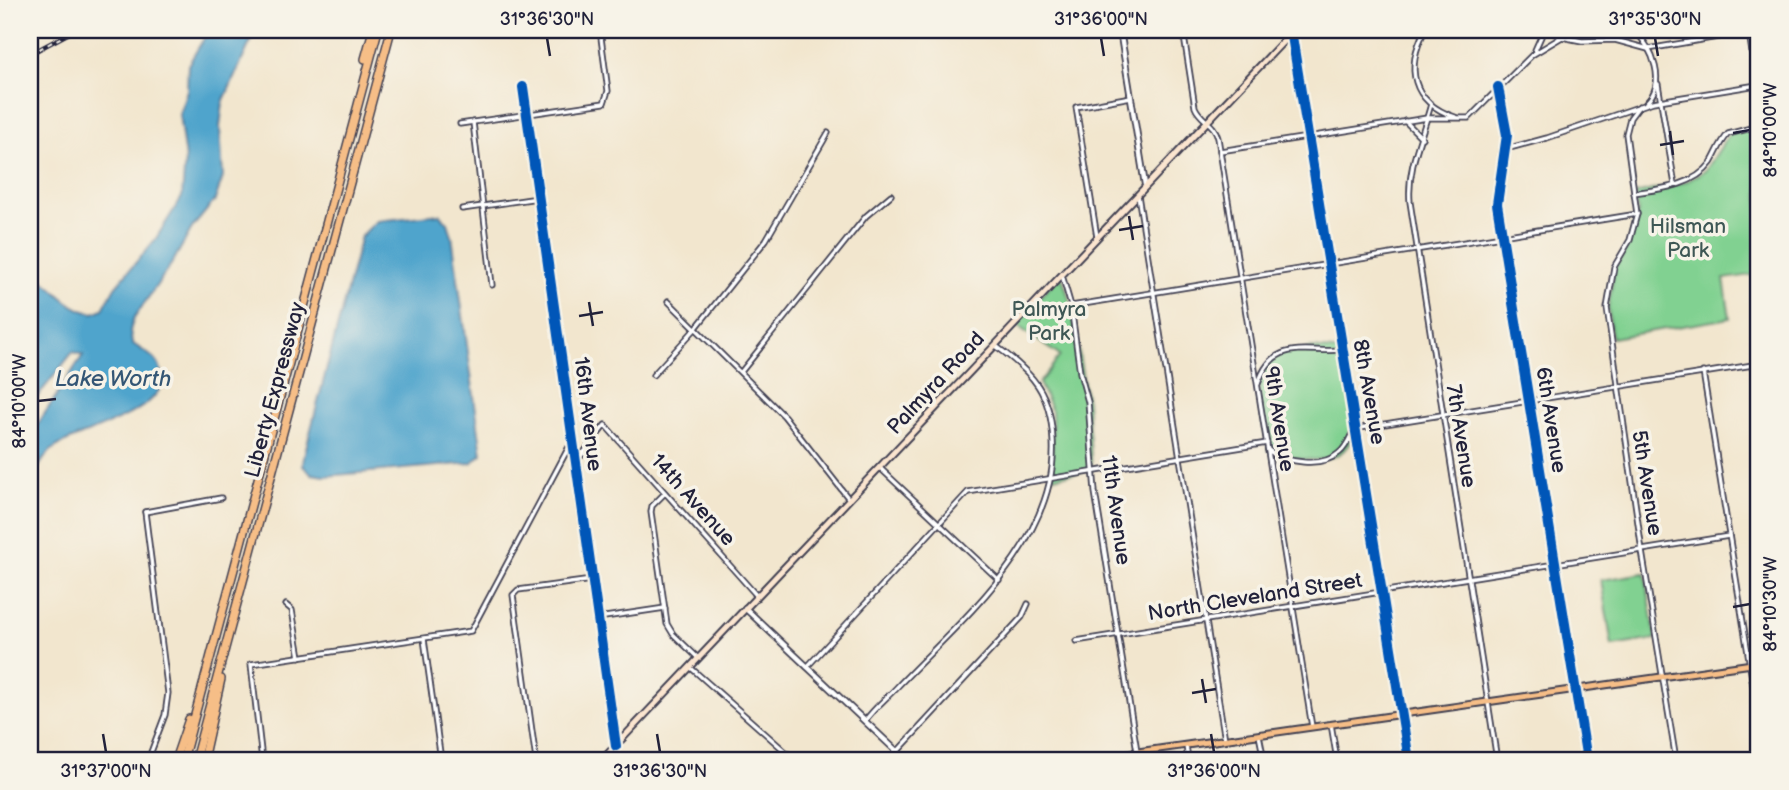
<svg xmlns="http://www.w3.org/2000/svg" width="1789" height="790" font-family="'Balsamiq Sans',sans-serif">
	<rect width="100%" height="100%" fill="#f7f3e8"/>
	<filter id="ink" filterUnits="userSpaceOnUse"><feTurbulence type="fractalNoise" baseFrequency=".0143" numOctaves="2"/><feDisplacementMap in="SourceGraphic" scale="14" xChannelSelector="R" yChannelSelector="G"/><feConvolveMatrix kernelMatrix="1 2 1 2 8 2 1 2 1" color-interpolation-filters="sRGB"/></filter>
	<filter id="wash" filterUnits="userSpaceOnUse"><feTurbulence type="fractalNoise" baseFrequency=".00686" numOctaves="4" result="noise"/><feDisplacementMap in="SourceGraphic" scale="28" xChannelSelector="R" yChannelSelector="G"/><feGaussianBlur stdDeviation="1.57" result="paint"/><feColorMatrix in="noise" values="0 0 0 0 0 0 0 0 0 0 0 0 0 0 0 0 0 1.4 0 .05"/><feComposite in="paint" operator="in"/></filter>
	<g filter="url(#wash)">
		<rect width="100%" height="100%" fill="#f2e6ce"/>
		<!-- green -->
		<g fill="#81d191" stroke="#527a66" stroke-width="2">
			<polygon points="1759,126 1759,274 1724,279 1730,318 1612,338 1608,308 1615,267 1627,248 1638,212 1635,194 1686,182 1706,170 1730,133"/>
			<polygon points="1061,274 1070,301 1087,403 1092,470 1053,477 1052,411 1039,383 1060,356 1015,324"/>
			<path d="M1311,348L1342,351C1345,374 1355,403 1353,427C1351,472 1295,461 1268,450C1263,420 1245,373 1279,354C1287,350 1302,350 1311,348Z"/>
			<polygon points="1645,573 1656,639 1612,646 1601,580"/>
		</g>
		<!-- water -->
		<g fill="#50a4cc" stroke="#396384" stroke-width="2">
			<path d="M209,30H254V34L223,102L220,127L223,177L215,200L192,228L174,260L133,320L130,331L132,343C142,351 156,356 160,368C178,410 82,430 56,447C43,455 39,469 30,480V436L83,355L73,352L30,406V274C55,283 66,310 94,313L103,309L115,287L155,240L182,197L185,159L179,114L187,90L188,65Z"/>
			<polygon points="440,214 448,223 452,236 482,454 471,463 325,476 312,474 303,466 304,456 361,236 377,221"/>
		</g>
	</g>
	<g filter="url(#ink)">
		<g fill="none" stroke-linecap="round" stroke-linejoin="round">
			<defs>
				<g id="minor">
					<path d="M1183,30L1195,107C1200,120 1215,123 1218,138L1312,727"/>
					<path d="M1425,30C1405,68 1411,102 1455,117"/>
					<polyline points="1550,30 1560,37"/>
					<path d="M1635,31C1653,49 1667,83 1646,103"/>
					<polyline points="1749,32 1759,100"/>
					<polyline points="1616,39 1635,31"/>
					<polyline points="1535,50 1544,30"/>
					<polyline points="1658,84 1675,185"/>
					<polyline points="523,87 616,746"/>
					<polyline points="1498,87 1507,135 1497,204 1587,760"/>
					<path d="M1431,104C1422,138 1407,167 1410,202L1497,760"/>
					<polyline points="1639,106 1630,118 1626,134 1637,214 1630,240 1614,267 1607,308 1642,551 1676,760"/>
					<polyline points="1405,121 1422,138"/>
					<polyline points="473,122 492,285"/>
					<polyline points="460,124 604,103 608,91 600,30"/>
					<polyline points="1506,149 1547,138 1653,102 1757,85"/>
					<polyline points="1220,151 1427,118 1469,118 1532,55 1562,37 1582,41 1615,40 1648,49 1759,30"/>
					<path d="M1634,193C1661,189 1694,186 1711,163C1717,153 1720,143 1728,134L1759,126"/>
					<polyline points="1138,195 1225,740"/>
					<polyline points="462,209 538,198"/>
					<polyline points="1097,237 1076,107 1131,97"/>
					<polyline points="1062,275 1071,306 1080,373 1088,402 1095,492 1137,751"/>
					<polyline points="668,301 784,416 849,499"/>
					<polyline points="1071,306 1637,214"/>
					<polyline points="741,372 866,216 891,195"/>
					<polyline points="1703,372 1759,722"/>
					<polyline points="653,375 696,328 766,240 828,133"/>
					<path d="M1258,384C1273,338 1305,353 1341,350"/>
					<path d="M1268,450C1285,463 1322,468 1339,453C1347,447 1350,437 1354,429L1759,364"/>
					<polyline points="575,464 605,425 757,596"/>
					<polyline points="879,467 999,580"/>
					<polyline points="665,493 652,506 651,512 667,624 673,634 698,658"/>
					<polyline points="145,512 168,693 165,715 148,760"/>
					<polyline points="145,512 221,498"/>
					<polyline points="286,605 292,610 300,657"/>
					<polyline points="598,618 665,608"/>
					<polyline points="424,639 441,760"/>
					<polyline points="1076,641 1729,536"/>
					<polyline points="690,667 795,760"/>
					<polyline points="807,667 968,492 1267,443"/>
					<polyline points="1400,714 1409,760"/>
					<path d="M865,721C874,708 887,698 898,686C960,621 1059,540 1053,441C1051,393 1034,374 996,346"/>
					<polyline points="1331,724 1337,760"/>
					<polyline points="1259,735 1264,760"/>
					<polyline points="1186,745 1188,760"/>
					<polyline points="897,752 1022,617 1028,604"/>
					<polyline points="262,760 251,664 471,631 571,443"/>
					<polyline points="536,760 513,595 518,590 592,580"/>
				</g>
				<g id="tertiary">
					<polyline points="1120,30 1145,185"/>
					<polyline points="1291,33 1353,422 1362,458 1400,714"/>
					<polyline points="745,608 906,760"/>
				</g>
				<polyline id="secondary" points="602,760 1294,30"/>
				<polyline id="primary" points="1082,760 1759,663"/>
				<g id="motorway">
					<polyline points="365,59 373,30"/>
					<polyline points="175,760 189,719"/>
					<polyline points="183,760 378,30"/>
					<polyline points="195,760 391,30"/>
					<polyline points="203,760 221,679"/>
				</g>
			</defs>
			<!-- minor casing -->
			<use href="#minor" stroke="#413f51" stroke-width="7"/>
			<!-- tertiary casing -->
			<use href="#tertiary" stroke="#413f51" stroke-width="8"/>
			<!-- secondary casing -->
			<use href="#secondary" stroke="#413f51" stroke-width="9"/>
			<!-- primary casing -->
			<use href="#primary" stroke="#413f51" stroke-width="9"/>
			<!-- motorway casing -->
			<use href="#motorway" stroke="#413f51" stroke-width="10"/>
			<!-- minor -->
			<use href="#minor" stroke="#fff" stroke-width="3.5"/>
			<!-- tertiary -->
			<use href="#tertiary" stroke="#fff" stroke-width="4.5"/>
			<!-- secondary -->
			<use href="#secondary" stroke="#fbe5cf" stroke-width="5"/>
			<!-- primary -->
			<use href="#primary" stroke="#f6be87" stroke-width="5"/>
			<!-- motorway -->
			<use href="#motorway" stroke="#f6be87" stroke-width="7"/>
			<defs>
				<polyline id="rail" points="30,54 75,30"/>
			</defs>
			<!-- rail casing -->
			<use href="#rail" stroke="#22223b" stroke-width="4.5"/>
			<!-- rail -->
			<use href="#rail" stroke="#f7f3e8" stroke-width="2" stroke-dasharray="5" stroke-linecap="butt"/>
			<defs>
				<g id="cycleway">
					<polyline points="1291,30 1409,760"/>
					<polyline points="523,87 616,746"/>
					<polyline points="1498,87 1507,135 1497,204 1587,760"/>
				</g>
			</defs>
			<!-- cycleway casing -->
			<use href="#cycleway" stroke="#f7f3e8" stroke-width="15"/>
			<!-- cycleway -->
			<use href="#cycleway" stroke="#0057b8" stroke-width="10"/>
		</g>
	</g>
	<!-- ticks -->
	<path fill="none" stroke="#22223b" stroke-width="2.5" d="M547,38L550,56M1101,38L1104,56M1655,38L1658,56M1670,131L1673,155M1733,133L1750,130M1660,145L1684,141M1129,216L1133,240M1119,230L1143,226M589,302L593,326M579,316L603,312M38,401L56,399M1733,607L1750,604M1202,679L1206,703M1192,693L1216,689M103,734L106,752M657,734L660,752M1211,734L1214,752"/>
	<g text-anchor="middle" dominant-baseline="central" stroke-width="7" stroke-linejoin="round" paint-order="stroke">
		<!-- park labels -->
		<g font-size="21" fill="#3e5755" stroke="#f7f3e8">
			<text x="1688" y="226">Hilsman<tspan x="1688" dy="24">Park</tspan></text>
			<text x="1049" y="309">Palmyra<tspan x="1049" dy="24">Park</tspan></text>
		</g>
		<!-- street labels -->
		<g font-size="21" fill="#22223b" stroke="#f7f3e8">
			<text transform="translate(936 383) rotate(-47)">Palmyra Road</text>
			<text transform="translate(275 390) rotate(-75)">Liberty Expressway</text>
			<text transform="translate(1369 392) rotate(80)">8th Avenue</text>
			<text transform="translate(588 414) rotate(83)">16th Avenue</text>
			<text transform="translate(1279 419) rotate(81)">9th Avenue</text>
			<text transform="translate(1551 420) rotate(81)">6th Avenue</text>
			<text transform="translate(1461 436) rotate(81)">7th Avenue</text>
			<text transform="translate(1647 483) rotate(81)">5th Avenue</text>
			<text transform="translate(693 500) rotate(48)">14th Avenue</text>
			<text transform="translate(1116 510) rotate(82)">11th Avenue</text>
			<text transform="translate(1255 597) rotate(-9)">North Cleveland Street</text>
		</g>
		<!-- water labels -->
		<g font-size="23" font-style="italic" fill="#345675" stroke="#f7f3e8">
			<text x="113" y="379">Lake Worth</text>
		</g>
	</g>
	<!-- margin -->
	<rect width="1789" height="790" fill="none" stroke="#f7f3e8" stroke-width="77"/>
	<rect x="38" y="38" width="1712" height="714" fill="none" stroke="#22223b" stroke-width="2.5"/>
	<g font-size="18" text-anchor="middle" fill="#22223b">
		<text x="547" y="25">31°36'30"N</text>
		<text x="1101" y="25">31°36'00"N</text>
		<text x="1655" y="25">31°35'30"N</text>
		<text transform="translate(1770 130) rotate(-90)" y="6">84°10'00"W</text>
		<text transform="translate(19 401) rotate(-90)" y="6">84°10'00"W</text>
		<text transform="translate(1770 604) rotate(-90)" y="6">84°10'30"W</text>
		<text x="106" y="777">31°37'00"N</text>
		<text x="660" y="777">31°36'30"N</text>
		<text x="1214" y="777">31°36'00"N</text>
	</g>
</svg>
